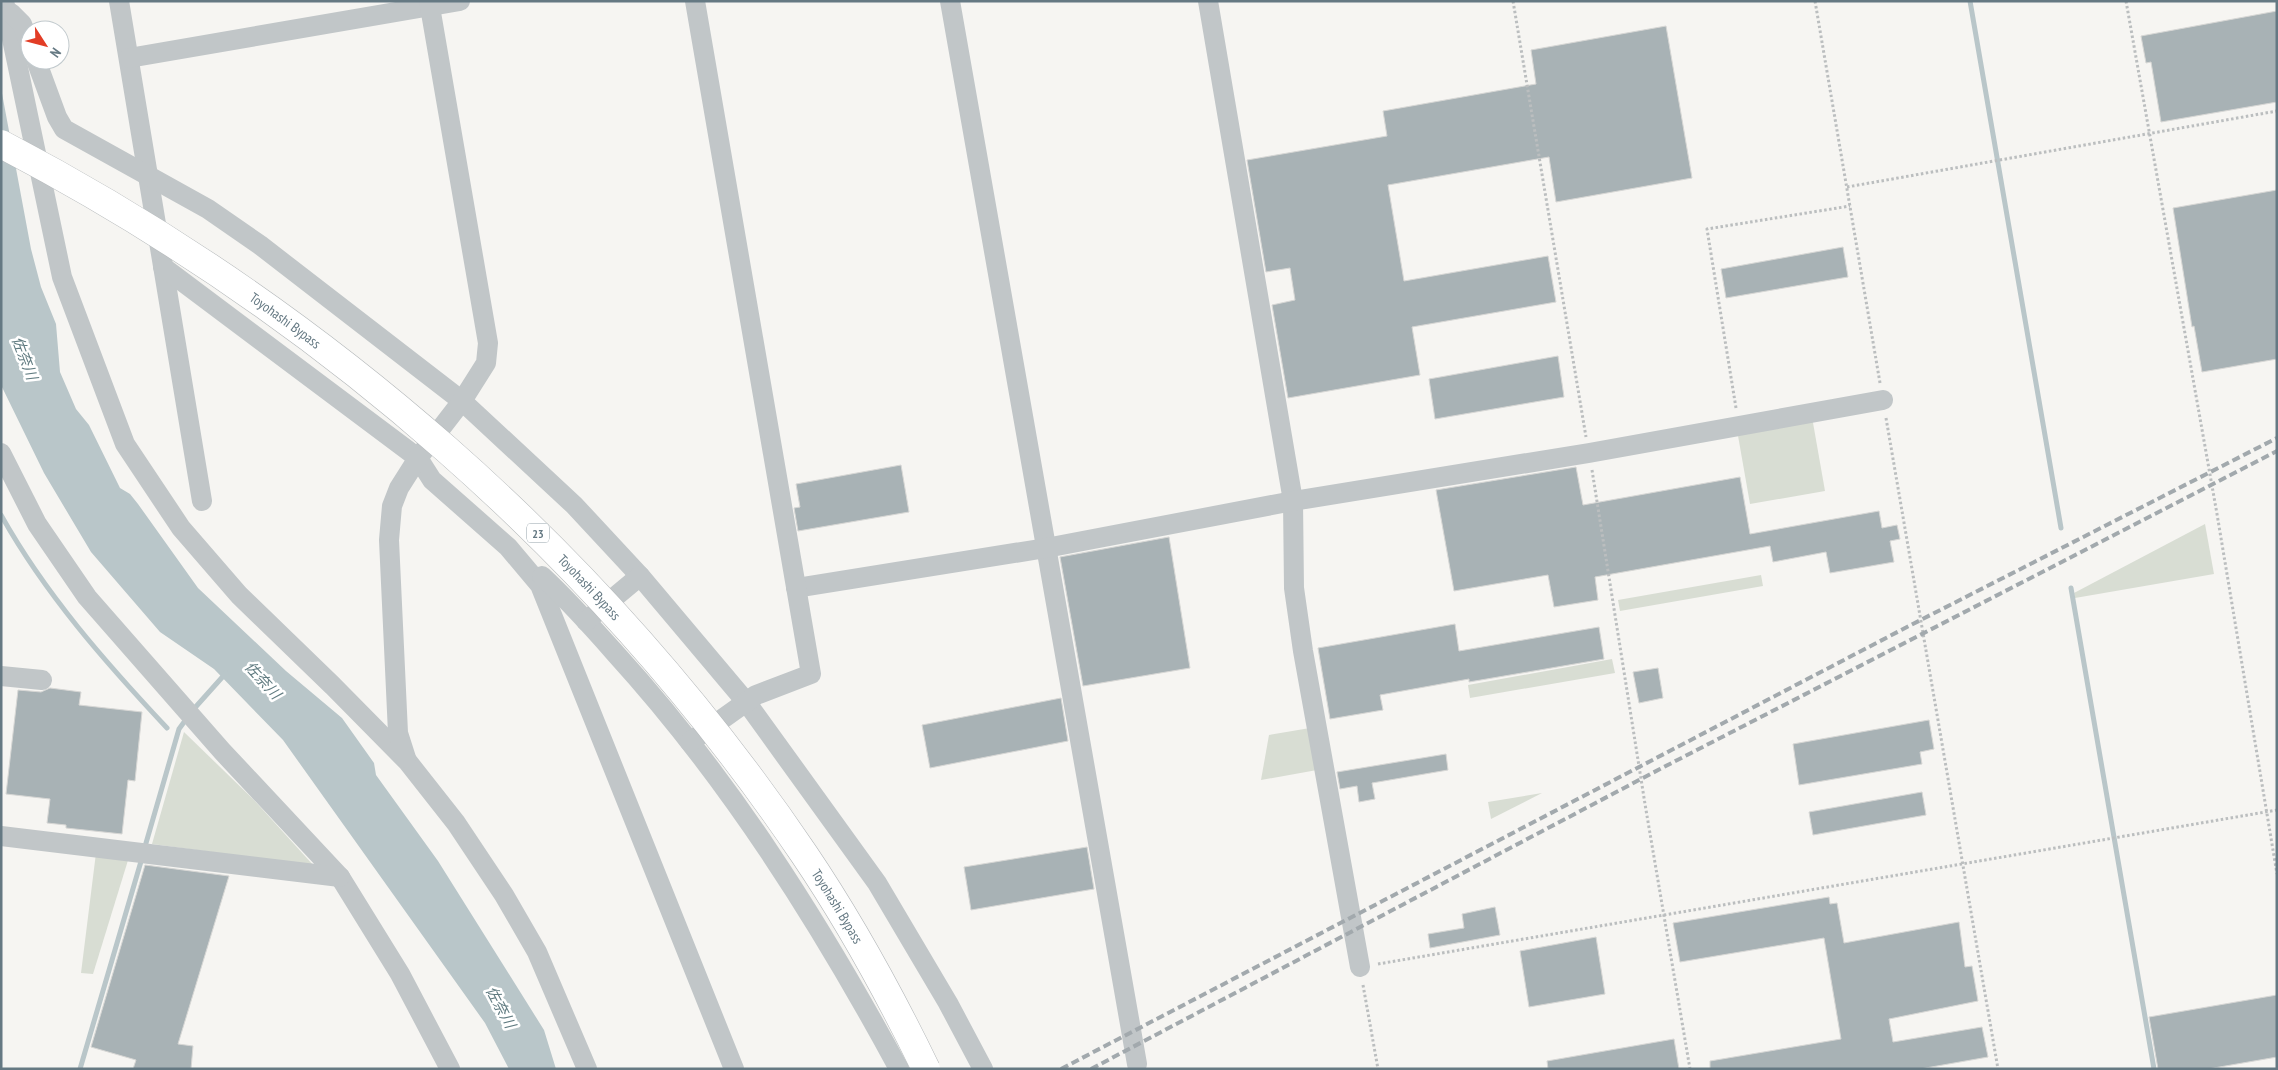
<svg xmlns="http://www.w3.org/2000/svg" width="2278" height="1070" font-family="'PT Sans Narrow','Noto Sans JP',sans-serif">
	<rect width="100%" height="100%" fill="#f6f5f2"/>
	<!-- green -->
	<g fill="#d8ddd3">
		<polygon points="1812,417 1825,491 1750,504 1737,430"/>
		<polygon points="2205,524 2214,574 2075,598 2074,593"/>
		<polygon points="1761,575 1763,586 1620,611 1618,600"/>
		<polygon points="1612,659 1615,673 1470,698 1468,685"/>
		<polygon points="1310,728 1317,770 1261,780 1269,735"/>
		<polygon points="184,732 253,799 314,866 152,844"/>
		<polygon points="1542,793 1491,819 1488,802"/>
		<polygon points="96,853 129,857 93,974 81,973"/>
	</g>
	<!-- water -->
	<polygon fill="#b9c6c9" points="1,88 31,249 41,287 56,324 60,372 76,409 89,425 120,488 130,494 138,504 198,588 286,671 342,718 374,763 376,775 438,861 544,1030 556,1069 509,1069 485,1023 283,740 214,669 160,632 91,552 44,473 1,385"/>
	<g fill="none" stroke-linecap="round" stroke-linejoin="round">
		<!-- stream -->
		<g stroke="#b9c6c9" stroke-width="5">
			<polyline points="1970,1 2061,528"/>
			<path d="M1,515C45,594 106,663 167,728"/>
			<polyline points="2071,588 2154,1069"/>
			<polyline points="192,711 226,673"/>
			<polyline points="144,850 179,729 187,718"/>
			<polyline points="80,1069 142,858"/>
		</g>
	</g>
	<!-- building -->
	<g fill="#a8b2b5" stroke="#d7d7d5">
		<polygon points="2277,11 2277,102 2161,122 2151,62 2146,63 2141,36"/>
		<polygon points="1666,26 1692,178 1556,202 1549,157 1388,185 1404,281 1548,256 1556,302 1412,327 1420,375 1288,398 1272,305 1295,300 1290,268 1266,272 1247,160 1387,136 1383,111 1536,84 1531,50"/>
		<polygon points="2277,190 2277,359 2202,372 2194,326 2192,327 2173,208"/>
		<polygon points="1843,247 1848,277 1726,298 1721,269"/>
		<polygon points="1558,356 1564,397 1435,419 1429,379"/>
		<polygon points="901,465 909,512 798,531 794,508 800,507 796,484"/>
		<polygon points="1576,467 1583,505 1740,477 1750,534 1879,511 1882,528 1897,525 1900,539 1890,541 1894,562 1830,573 1826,552 1773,562 1770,546 1595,577 1598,600 1554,607 1548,575 1454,591 1436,490"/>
		<polygon points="1169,537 1190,668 1083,686 1060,557"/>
		<polygon points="1455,624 1459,651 1599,627 1604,659 1469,682 1469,679 1380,695 1383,710 1330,719 1318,648"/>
		<polygon points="1658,668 1663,698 1639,703 1633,672"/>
		<polygon points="50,688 81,692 79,705 142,712 135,781 128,780 122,834 66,828 66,825 47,823 50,799 6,794 18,690 41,692"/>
		<polygon points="1061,698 1068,741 930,768 922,725"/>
		<polygon points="1929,720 1934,749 1920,752 1922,764 1799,785 1793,744"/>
		<polygon points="1446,754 1448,770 1372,783 1375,799 1359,802 1357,786 1340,789 1337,772"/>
		<polygon points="1922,792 1926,815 1813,835 1809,812"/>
		<polygon points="1087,847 1094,889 971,910 964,867"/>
		<polygon points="145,865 229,876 178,1044 193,1046 191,1069 133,1069 136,1060 91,1047"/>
		<polygon points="1829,897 1830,904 1837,903 1844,943 1959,922 1965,967 1972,966 1978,1001 1889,1019 1893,1042 1982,1027 1988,1057 1920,1069 1710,1069 1710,1061 1841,1039 1824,938 1680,962 1673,923"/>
		<polygon points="1495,907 1500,935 1430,948 1428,934 1464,928 1462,914"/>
		<polygon points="1596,937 1605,994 1529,1007 1520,951"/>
		<polygon points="2277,995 2277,1057 2208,1069 2158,1069 2149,1017"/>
		<polygon points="1674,1039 1679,1069 1548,1069 1547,1061"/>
	</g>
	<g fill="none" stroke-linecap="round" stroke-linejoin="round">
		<!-- path -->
		<g stroke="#bbbebf" stroke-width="3" stroke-dasharray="2.5 2.5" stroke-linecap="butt">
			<polyline points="1513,1 1586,437"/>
			<polyline points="1815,1 1880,383"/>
			<polyline points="2126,1 2217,514 2277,874"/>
			<polyline points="1847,187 2277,111"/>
			<polyline points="1736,408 1707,229 1850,206"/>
			<polyline points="1886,418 1998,1069"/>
			<polyline points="1592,470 1645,804 1690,1069"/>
			<polyline points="1378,964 2277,810"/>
			<polyline points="1363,985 1378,1069"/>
		</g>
		<!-- minor -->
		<g stroke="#c1c6c8" stroke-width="20">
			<polyline points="4,1 62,277 125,444 181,528 239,595 333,686 408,762 456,823 504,895 537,952 587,1069"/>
			<polyline points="119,1 202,501"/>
			<polyline points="950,1 1137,1064"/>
			<polyline points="1208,1 1293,501 1294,588 1303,651 1360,967"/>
			<polyline points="11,13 22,24 30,45"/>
			<polyline points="129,58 460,1"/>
			<polyline points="36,60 57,117 64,129 208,209 260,245 462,401 574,505 640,576"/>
			<polyline points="163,267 418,458 432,480 508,547 540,585 734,1069"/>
			<polyline points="1,453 37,524 87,597 222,751 340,877 400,974 450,1069"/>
			<path d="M542,576C568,600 592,627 615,653C728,777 819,921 899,1069"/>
			<polyline points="796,588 1046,548 1293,501 1589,453 1883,400"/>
			<polyline points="586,621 640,576 747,703 877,883 948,1003 983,1069"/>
			<polyline points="1,676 42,680"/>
			<polyline points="690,742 756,695 811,674 695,1"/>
			<polyline points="406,758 398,733 389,540 392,506 399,488 418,458 462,401 486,363 488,343 429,1"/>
			<polyline points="1,836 340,877"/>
		</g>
		<!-- rail -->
		<g stroke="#a2a9ad" stroke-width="4" stroke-dasharray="8 4" stroke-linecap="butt">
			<polyline points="1061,1069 1907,627 2277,438"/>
			<polyline points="1091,1069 1660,769 2277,451"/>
		</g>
		<defs>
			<g id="highway-bridge">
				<path id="s1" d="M1,144C321,311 601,554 804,854C850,922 890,995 926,1069"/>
			</g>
		</defs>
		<!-- highway-bridge casing -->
		<use href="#highway-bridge" stroke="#b4b8ba" stroke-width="29" stroke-linecap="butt"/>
		<!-- highway-bridge -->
		<use href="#highway-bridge" stroke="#fff" stroke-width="28"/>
	</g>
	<g text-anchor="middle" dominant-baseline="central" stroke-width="5" stroke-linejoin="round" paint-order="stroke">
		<!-- shield labels -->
		<rect fill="#fff" stroke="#93a1a8" stroke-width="1" x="527" y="523.5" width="22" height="19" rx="4"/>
		<g font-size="12" font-weight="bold" fill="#657983">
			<text x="538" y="533">23</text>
		</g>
		<!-- street labels -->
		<g font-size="14" fill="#657983" stroke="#fff">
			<text stroke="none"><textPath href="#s1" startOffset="335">Toyohashi Bypass</textPath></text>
			<text stroke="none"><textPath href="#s1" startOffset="740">Toyohashi Bypass</textPath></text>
			<text stroke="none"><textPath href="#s1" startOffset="1145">Toyohashi Bypass</textPath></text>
		</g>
		<!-- water labels -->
		<g font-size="15" font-style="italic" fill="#607b80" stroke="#fff">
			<text transform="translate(25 358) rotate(69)">佐奈川</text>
			<text transform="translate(263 680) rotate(47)">佐奈川</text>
			<text transform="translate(501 1007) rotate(62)">佐奈川</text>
		</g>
	</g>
	<!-- border -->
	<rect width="2278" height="1070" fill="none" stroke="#657983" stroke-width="5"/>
	<!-- north arrow -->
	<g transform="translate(45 45) rotate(126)"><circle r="24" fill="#ffffff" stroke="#c1c9cd"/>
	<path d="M0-4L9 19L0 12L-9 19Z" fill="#e23d26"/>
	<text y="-8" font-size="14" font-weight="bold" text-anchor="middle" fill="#657983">N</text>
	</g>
</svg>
